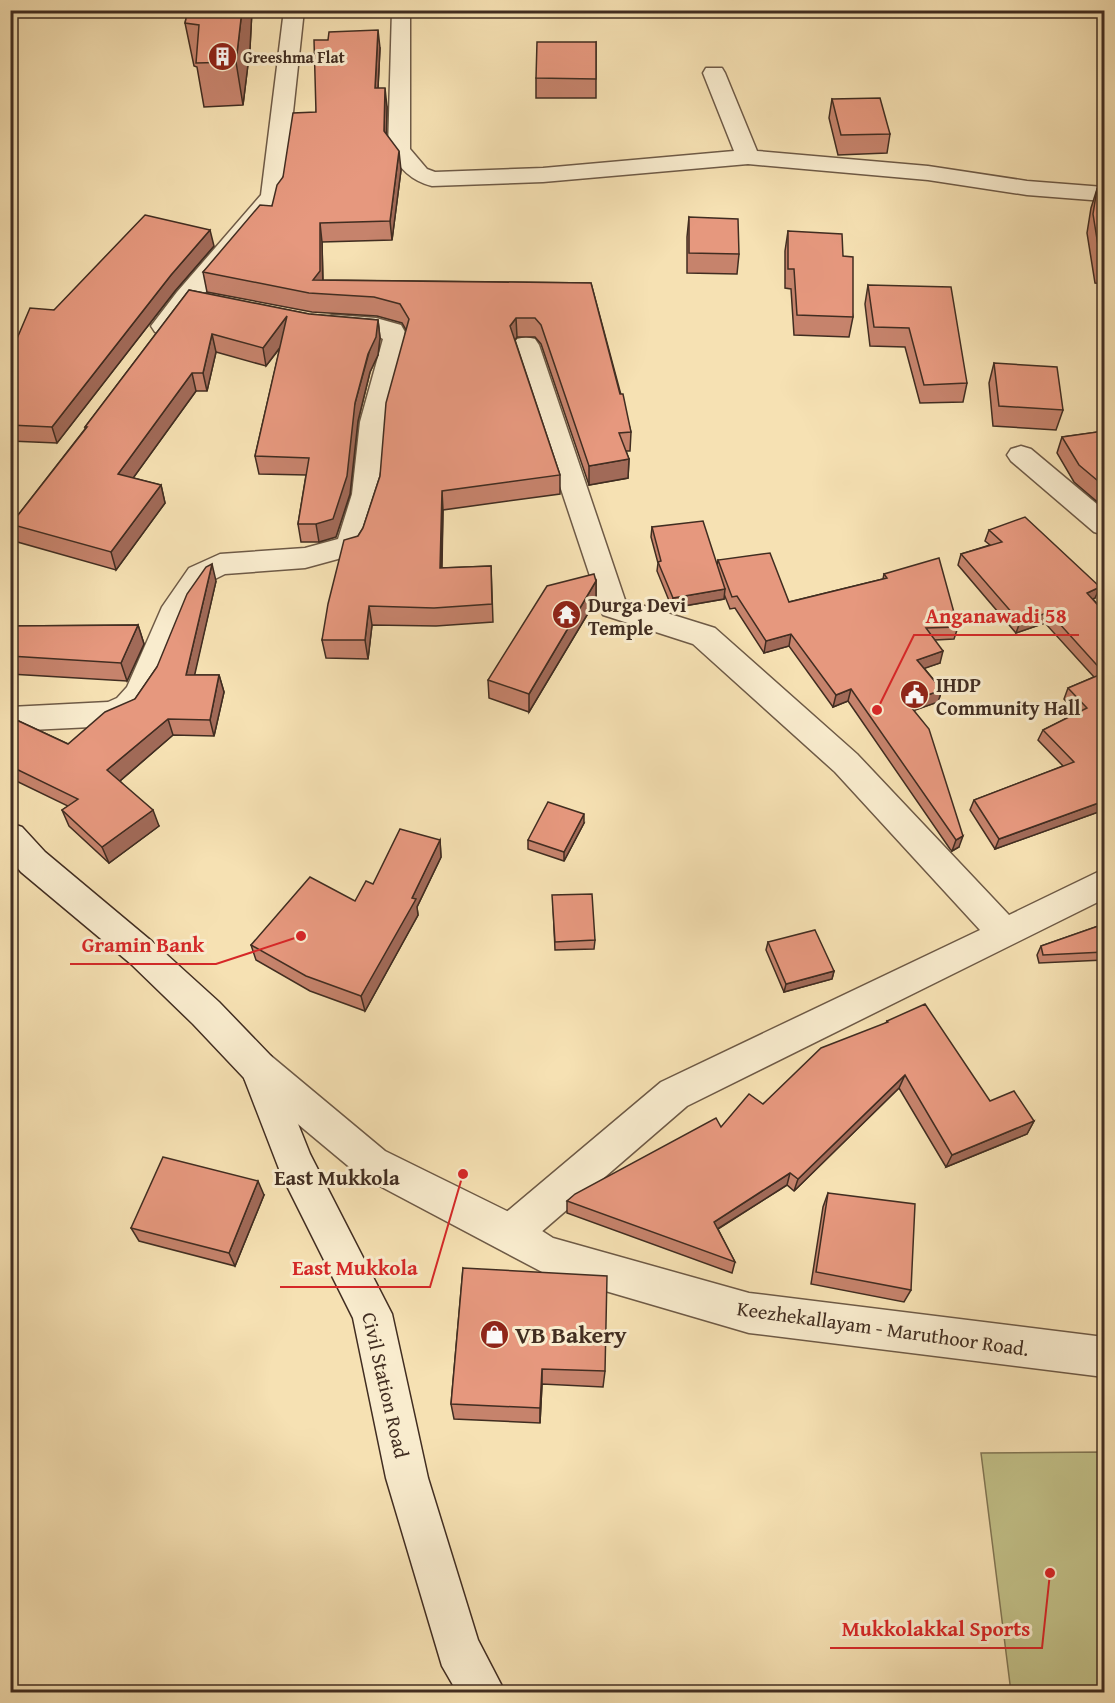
<svg xmlns="http://www.w3.org/2000/svg" width="1115" height="1703" font-family="'Gentium Book Plus',serif">
	<rect width="100%" height="100%" fill="#f6e1b3"/>
	<filter id="stains"><feTurbulence type="fractalNoise" baseFrequency=".00333" numOctaves="4"/><feColorMatrix values="0 0 0 0 .2 0 0 0 0 .09 0 0 0 0 .02 0 0 0 .5 -.17"/></filter>
	<radialGradient id="worn" r=".72"><stop offset=".6" stop-color="#630" stop-opacity="0"/><stop offset="1" stop-color="#630" stop-opacity=".3"/></radialGradient>
	<!-- green -->
	<polygon fill="#c2c189" stroke="#827755" stroke-width="1.5" points="1104,1452 1104,1692 1011,1692 981,1453"/>
	<g fill="none" stroke-linecap="round" stroke-linejoin="round">
		<defs>
			<g id="minor">
				<polygon points="284,10 304,10 284,196 173,332 164,334 155,332 151,326 177,292 261,195"/>
				<path d="M392,10H408L410,13V149L427,169L435,172L543,168L734,151L703,73L706,68H722L725,73L757,151L928,166L1027,181L1104,187V201L1027,195L928,180L748,164L543,182L432,186C411,181 400,168 388,150Z"/>
				<polygon points="334,315 376,318 401,325 409,339 386,422 380,494 360,553 305,568 225,574 209,582 190,610 154,693 139,714 112,726 10,731 10,707 108,702 117,698 127,687 162,607 189,568 220,554 305,548 338,539 352,494 360,422 383,339 374,334 325,329 321,323 325,317"/>
				<polygon points="526,337 535,339 539,345 625,600 715,628 857,754 1009,915 1104,869 1104,899 687,1106 525,1246 511,1252 497,1246 492,1233 497,1220 661,1082 980,930 835,772 693,644 603,615 513,345 517,339"/>
				<polygon points="1021,446 1031,449 1104,510 1104,535 1094,532 1011,461 1007,455 1011,449"/>
			</g>
			<polygon id="tertiary" points="258,1052 271,1056 385,1151 525,1220 553,1238 749,1293 1104,1337 1104,1377 749,1333 544,1273 359,1175 245,1080 240,1068 245,1056"/>
			<polygon id="secondary" points="10,823 22,827 45,852 155,944 219,1002 271,1056 310,1154 392,1314 428,1478 478,1640 505,1692 457,1692 442,1666 386,1478 353,1318 281,1174 244,1078 193,1024 131,964 21,872 10,859"/>
		</defs>
		<!-- minor casing -->
		<use href="#minor" stroke="#6e5a46" stroke-width="3"/>
		<!-- tertiary casing -->
		<use href="#tertiary" stroke="#6e5a46" stroke-width="3"/>
		<!-- secondary casing -->
		<use href="#secondary" stroke="#412d21" stroke-width="3"/>
		<!-- minor -->
		<use href="#minor" fill="#f9ecce" fill-rule="evenodd"/>
		<!-- tertiary -->
		<use href="#tertiary" fill="#f9ecce" fill-rule="evenodd"/>
		<!-- secondary -->
		<use href="#secondary" fill="#f9ecce" fill-rule="evenodd"/>
	</g>
	<!-- wall -->
	<g fill="#c6836c" stroke="#412d21" stroke-width="1.5">
		<polygon points="188,10 252,10 250,48 243,105 204,107 197,67 194,66 185,23"/>
		<polygon points="328,40 380,48 378,88 387,107 386,134 401,170 392,240 322,242 323,280 591,283 631,432 630,451 626,451 629,459 628,478 589,485 541,344 535,337 517,337 515,340 560,475 560,494 443,510 442,568 491,566 493,622 436,626 372,625 368,659 326,658 322,640 358,536 363,528 380,476 406,330 402,323 377,316 312,312 207,292 203,272 272,206 283,177 316,112"/>
		<polygon points="596,42 596,98 536,98 536,78"/>
		<polygon points="832,99 890,134 887,153 838,155 829,118"/>
		<polygon points="1097,189 1104,190 1104,284 1095,283 1087,233 1091,208"/>
		<polygon points="689,217 739,254 737,274 687,273 687,237"/>
		<polygon points="788,231 843,256 853,317 849,337 794,335 791,289 785,288 785,251"/>
		<polygon points="214,246 175,291 57,443 10,441 10,355 54,310"/>
		<polygon points="868,285 967,383 963,402 920,403 905,347 870,346 865,304"/>
		<polygon points="189,290 309,314 378,320 380,338 378,355 370,372 358,421 350,494 336,537 319,542 301,542 298,524 306,475 259,474 255,456 280,348 266,366 216,352 207,391 196,391 133,478 161,485 165,503 116,570 14,541 10,533 10,521 15,519 85,429 85,427"/>
		<polygon points="994,363 1063,410 1056,430 993,426 989,383"/>
		<polygon points="1104,431 1104,506 1101,505 1074,482 1057,453 1062,437"/>
		<polygon points="652,527 717,566 718,560 789,602 883,579 884,574 958,627 954,639 935,640 940,663 924,668 942,690 938,702 914,710 959,847 952,851 950,849 848,701 833,707 789,646 764,653 735,608 730,609 724,594 724,599 672,608 657,571 658,563 651,537"/>
		<polygon points="989,530 1095,598 1093,599 1104,612 1104,810 995,849 970,810 974,800 1063,766 1038,740 1043,730 1077,713 1064,699 1068,688 1094,677 1045,623 1016,633 958,565 961,554 990,545 985,541"/>
		<polygon points="216,581 194,675 219,675 224,692 214,736 173,735 120,781 159,826 109,863 69,826 62,810 68,806 10,778 10,717 68,744 135,699"/>
		<polygon points="596,581 596,600 529,712 489,698 488,680"/>
		<polygon points="138,625 144,644 127,681 10,674 10,626"/>
		<polygon points="584,823 564,861 528,849 528,840"/>
		<polygon points="440,840 441,857 417,907 418,915 365,1011 310,991 256,960 251,945 355,901 373,884"/>
		<polygon points="1103,896 1104,896 1104,960 1039,963 1037,955 1041,946 1104,924 1099,905"/>
		<polygon points="553,904 595,940 594,949 555,950"/>
		<polygon points="768,942 834,971 832,979 784,992 766,950"/>
		<polygon points="887,1021 990,1101 1034,1121 1027,1134 946,1167 899,1088 794,1191 787,1185 718,1229 735,1262 732,1273 567,1213 567,1201 721,1127 763,1104 886,1023"/>
		<polygon points="828,1193 911,1290 904,1302 811,1284 823,1207"/>
		<polygon points="264,1195 235,1266 139,1241 131,1228"/>
		<polygon points="463,1268 605,1371 603,1387 542,1384 540,1423 454,1419 451,1404"/>
	</g>
	<!-- shaded-wall -->
	<g fill="#a16a58" stroke="#412d21" stroke-width="1.5">
		<polygon points="242,10 252,10 250,48 243,105 236,62"/>
		<polygon points="378,30 380,48 377,107 375,88"/>
		<polygon points="385,88 387,107 386,150 384,131"/>
		<polygon points="399,151 401,170 392,240 390,221"/>
		<polygon points="320,223 322,242 323,290 313,280"/>
		<polygon points="210,230 214,246 175,291 57,443 52,427 171,275"/>
		<polygon points="287,316 290,334 266,366 263,348"/>
		<polygon points="516,318 517,337 511,346 510,326"/>
		<polygon points="378,320 380,338 378,355 370,372 358,421 350,494 336,537 319,542 316,524 355,403"/>
		<polygon points="212,334 216,352 207,391 203,373"/>
		<polygon points="192,373 196,391 123,492 118,474"/>
		<polygon points="629,459 628,478 589,485 589,466"/>
		<polygon points="161,485 165,503 116,570 111,552"/>
		<polygon points="442,491 443,510 441,586 440,568"/>
		<polygon points="212,564 216,581 191,691 186,675"/>
		<polygon points="596,581 596,600 529,712 529,694"/>
		<polygon points="1100,587 1095,598 1082,604 1087,593"/>
		<polygon points="725,589 724,599 672,608 673,598"/>
		<polygon points="369,606 372,625 368,659 365,640"/>
		<polygon points="1049,612 1045,623 1016,633 1020,622"/>
		<polygon points="138,625 144,644 127,681 121,663"/>
		<polygon points="791,634 789,646 764,653 766,641"/>
		<polygon points="943,651 940,663 914,672 917,660"/>
		<polygon points="219,675 224,692 214,736 210,720"/>
		<polygon points="851,689 848,701 833,707 836,695"/>
		<polygon points="942,690 938,702 904,714 907,702"/>
		<polygon points="168,719 173,735 114,786 107,770"/>
		<polygon points="1104,801 1104,810 995,849 999,839"/>
		<polygon points="153,810 159,826 109,863 102,847"/>
		<polygon points="584,814 584,823 564,861 564,852"/>
		<polygon points="963,836 959,847 952,851 956,840"/>
		<polygon points="440,840 441,857 417,907 418,915 365,1011 361,996 412,898"/>
		<polygon points="834,971 832,979 784,992 786,984"/>
		<polygon points="905,1075 899,1088 794,1191 798,1179"/>
		<polygon points="1034,1121 1027,1134 946,1167 952,1155"/>
		<polygon points="790,1173 787,1185 711,1233 714,1222"/>
		<polygon points="258,1181 264,1195 235,1266 229,1253"/>
		<polygon points="542,1369 542,1384 540,1423 540,1408"/>
	</g>
	<!-- building -->
	<g fill="#e6987e" stroke="#412d21" stroke-width="1.5">
		<polygon points="188,10 242,10 236,62 196,63 199,25 185,23"/>
		<polygon points="378,30 375,88 385,88 384,131 399,151 390,221 320,223 320,271 313,280 591,283 620,394 623,394 631,432 619,433 629,459 589,466 541,325 535,318 516,318 510,326 560,475 442,491 440,568 491,566 492,604 434,608 369,606 365,640 322,640 328,604 344,540 358,536 363,528 380,476 386,403 409,319 400,304 374,297 309,293 203,272 260,205 272,206 277,185 283,177 293,113 316,112 314,40 328,40 329,32"/>
		<polygon points="537,42 596,42 596,79 536,78"/>
		<polygon points="880,98 890,134 841,135 832,99"/>
		<polygon points="1097,189 1104,190 1104,264 1101,264 1093,214"/>
		<polygon points="145,215 210,230 171,275 52,427 10,425 10,355 30,308 54,310"/>
		<polygon points="689,217 738,219 739,254 689,253"/>
		<polygon points="788,231 842,234 843,256 853,257 853,317 797,315 794,269 788,269"/>
		<polygon points="868,285 951,287 967,383 924,385 909,328 874,327"/>
		<polygon points="189,290 309,314 378,320 376,337 368,354 355,403 347,476 333,519 316,524 298,524 309,458 255,456 287,316 263,348 212,334 203,373 192,373 118,474 161,485 111,552 10,524 10,521 15,519 87,427 85,427"/>
		<polygon points="994,363 1057,367 1063,410 999,406"/>
		<polygon points="1104,431 1104,486 1079,465 1062,437"/>
		<polygon points="1025,517 1100,587 1087,593 1104,612 1104,801 999,839 974,800 1074,762 1043,730 1087,708 1068,688 1104,673 1049,612 1020,622 961,554 1002,542 989,530"/>
		<polygon points="703,521 725,589 673,598 658,562 661,561 652,527"/>
		<polygon points="770,553 789,602 887,578 884,574 939,558 958,627 926,628 943,651 917,660 942,690 907,702 929,729 963,836 956,840 954,837 851,689 836,695 791,634 766,641 737,596 732,597 718,560"/>
		<polygon points="212,564 186,675 219,675 210,720 168,719 107,770 153,810 102,847 62,810 78,799 10,766 10,717 68,744 105,712 135,699 157,667 187,594 206,567"/>
		<polygon points="594,574 596,581 529,694 488,680 547,586"/>
		<polygon points="138,625 121,663 10,656 10,626"/>
		<polygon points="548,802 584,814 564,852 528,840"/>
		<polygon points="400,829 440,840 412,898 416,899 361,996 306,976 251,945 310,877 355,901 366,881 373,884"/>
		<polygon points="592,894 595,940 555,942 552,895"/>
		<polygon points="1104,924 1104,952 1043,955 1041,946"/>
		<polygon points="815,930 834,971 786,984 768,942"/>
		<polygon points="925,1004 990,1101 1014,1091 1034,1121 952,1155 905,1075 798,1179 790,1173 714,1222 735,1262 567,1201 575,1194 716,1118 721,1127 749,1094 763,1104 821,1048 888,1022 887,1021"/>
		<polygon points="163,1157 258,1181 229,1253 131,1228"/>
		<polygon points="828,1193 915,1204 911,1290 816,1272"/>
		<polygon points="463,1268 607,1276 605,1371 542,1369 540,1408 451,1404"/>
	</g>
	<!-- icons -->
	<defs>
		<symbol id="building-disc" viewBox="-11 -11 22 22"><circle r="9.5" fill="#8f2418" stroke="#f9ecce"/><path d="M-4-6H4V6H1V3H-1V6H-4ZM-2.5-4.3h1.7v1.8h-1.7ZM.8-4.3h1.7v1.8H.8ZM-2.5-1h1.7V.8h-1.7ZM.8-1h1.7V.8H.8Z" fill="#fff"/></symbol>
		<symbol id="temple-disc" viewBox="-11 -11 22 22"><circle r="9.5" fill="#8f2418" stroke="#f9ecce"/><path d="M0-6L5-2H3V0L6.5 2.5H4V6H1.5V3h-3V6H-4V2.5H-6.5L-3 0V-2H-5Z" fill="#fff"/></symbol>
		<symbol id="civic-disc" viewBox="-11 -11 22 22"><circle r="9.5" fill="#8f2418" stroke="#f9ecce"/><path d="M-.6-6.5H3V-4.5H.6V-3L4-1V1h2V6H-6V1h2V-1L-.6-3ZM-1.2 2.5V6h2.4V2.5Z" fill="#fff"/></symbol>
		<symbol id="shop-disc" viewBox="-11 -11 22 22"><circle r="9.5" fill="#8f2418" stroke="#f9ecce"/><path d="M-5-2.5h2.3a2.7 3.5 0 0 1 5.4 0H5L5.5 6h-11ZM-1.5-2.5h3a1.5 2.3 0 0 0-3 0Z" fill="#fff"/></symbol>
	</defs>
	<g fill-rule="evenodd">
		<use href="#building-disc" x="206" y="40" width="33" height="33"/>
		<use href="#temple-disc" x="550" y="598" width="33" height="33"/>
		<use href="#civic-disc" x="898" y="678" width="33" height="33"/>
		<use href="#shop-disc" x="478" y="1318" width="33" height="33"/>
	</g>
	<g text-anchor="middle" dominant-baseline="central" stroke-width="6" stroke-linejoin="round" paint-order="stroke">
		<!-- far-poi labels -->
		<g font-size="16" font-weight="bold" fill="#412d21" stroke="#f9ecce" text-anchor="start">
			<text x="243" y="57">Greeshma Flat</text>
		</g>
		<!-- poi labels -->
		<g font-size="20" font-weight="bold" fill="#412d21" stroke="#f9ecce" text-anchor="start">
			<text x="588" y="604">Durga Devi<tspan x="588" dy="23">Temple</tspan></text>
			<text x="936" y="684">IHDP<tspan x="936" dy="23">Community Hall</tspan></text>
		</g>
		<!-- street labels -->
		<g font-size="20" fill="#412d21" stroke="#f9ecce">
			<text transform="translate(883 1328) rotate(8)">Keezhekallayam - Maruthoor Road.</text>
			<text transform="translate(386 1385) rotate(77)">Civil Station Road</text>
		</g>
		<!-- neighbourhood labels -->
		<g font-size="21" font-weight="bold" fill="#412d21" stroke="#f9ecce">
			<text x="337" y="1177">East Mukkola</text>
		</g>
		<!-- near-poi labels -->
		<g font-size="24" font-weight="bold" fill="#412d21" stroke="#f9ecce" text-anchor="start">
			<text x="515" y="1334">VB Bakery</text>
		</g>
	</g>
	<!-- callouts -->
	<path fill="none" stroke="#d62828" stroke-width="2" d="M877 710L914 635H1079M301 936L216 964H70M463 1174L430 1287H280M1050 1573L1042 1648H830"/>
	<g fill="#d62828" stroke="#f9ecce" stroke-width="2">
		<circle cx="877" cy="710" r="6"/>
		<circle cx="301" cy="936" r="6"/>
		<circle cx="463" cy="1174" r="6"/>
		<circle cx="1050" cy="1573" r="6"/>
	</g>
	<g font-size="21" text-anchor="middle" font-weight="bold" fill="#d62828" stroke="#f9ecce" stroke-width="6" stroke-linejoin="round" paint-order="stroke">
		<text x="996" y="623">Anganawadi 58</text>
		<text x="143" y="952">Gramin Bank</text>
		<text x="355" y="1275">East Mukkola</text>
		<text x="936" y="1636">Mukkolakkal Sports</text>
	</g>
	<!-- margin -->
	<rect width="1115" height="1703" fill="none" stroke="#f6e1b3" stroke-width="36"/>
	<rect x="12" y="12" width="1091" height="1679" fill="none" stroke="#412d21" stroke-width="3"/>
	<rect x="18" y="18" width="1079" height="1667" fill="none" stroke="#412d21" stroke-width="1.5"/>
	<rect width="100%" height="100%" filter="url(#stains)"/>
	<rect width="100%" height="100%" fill="url(#worn)"/>
</svg>
